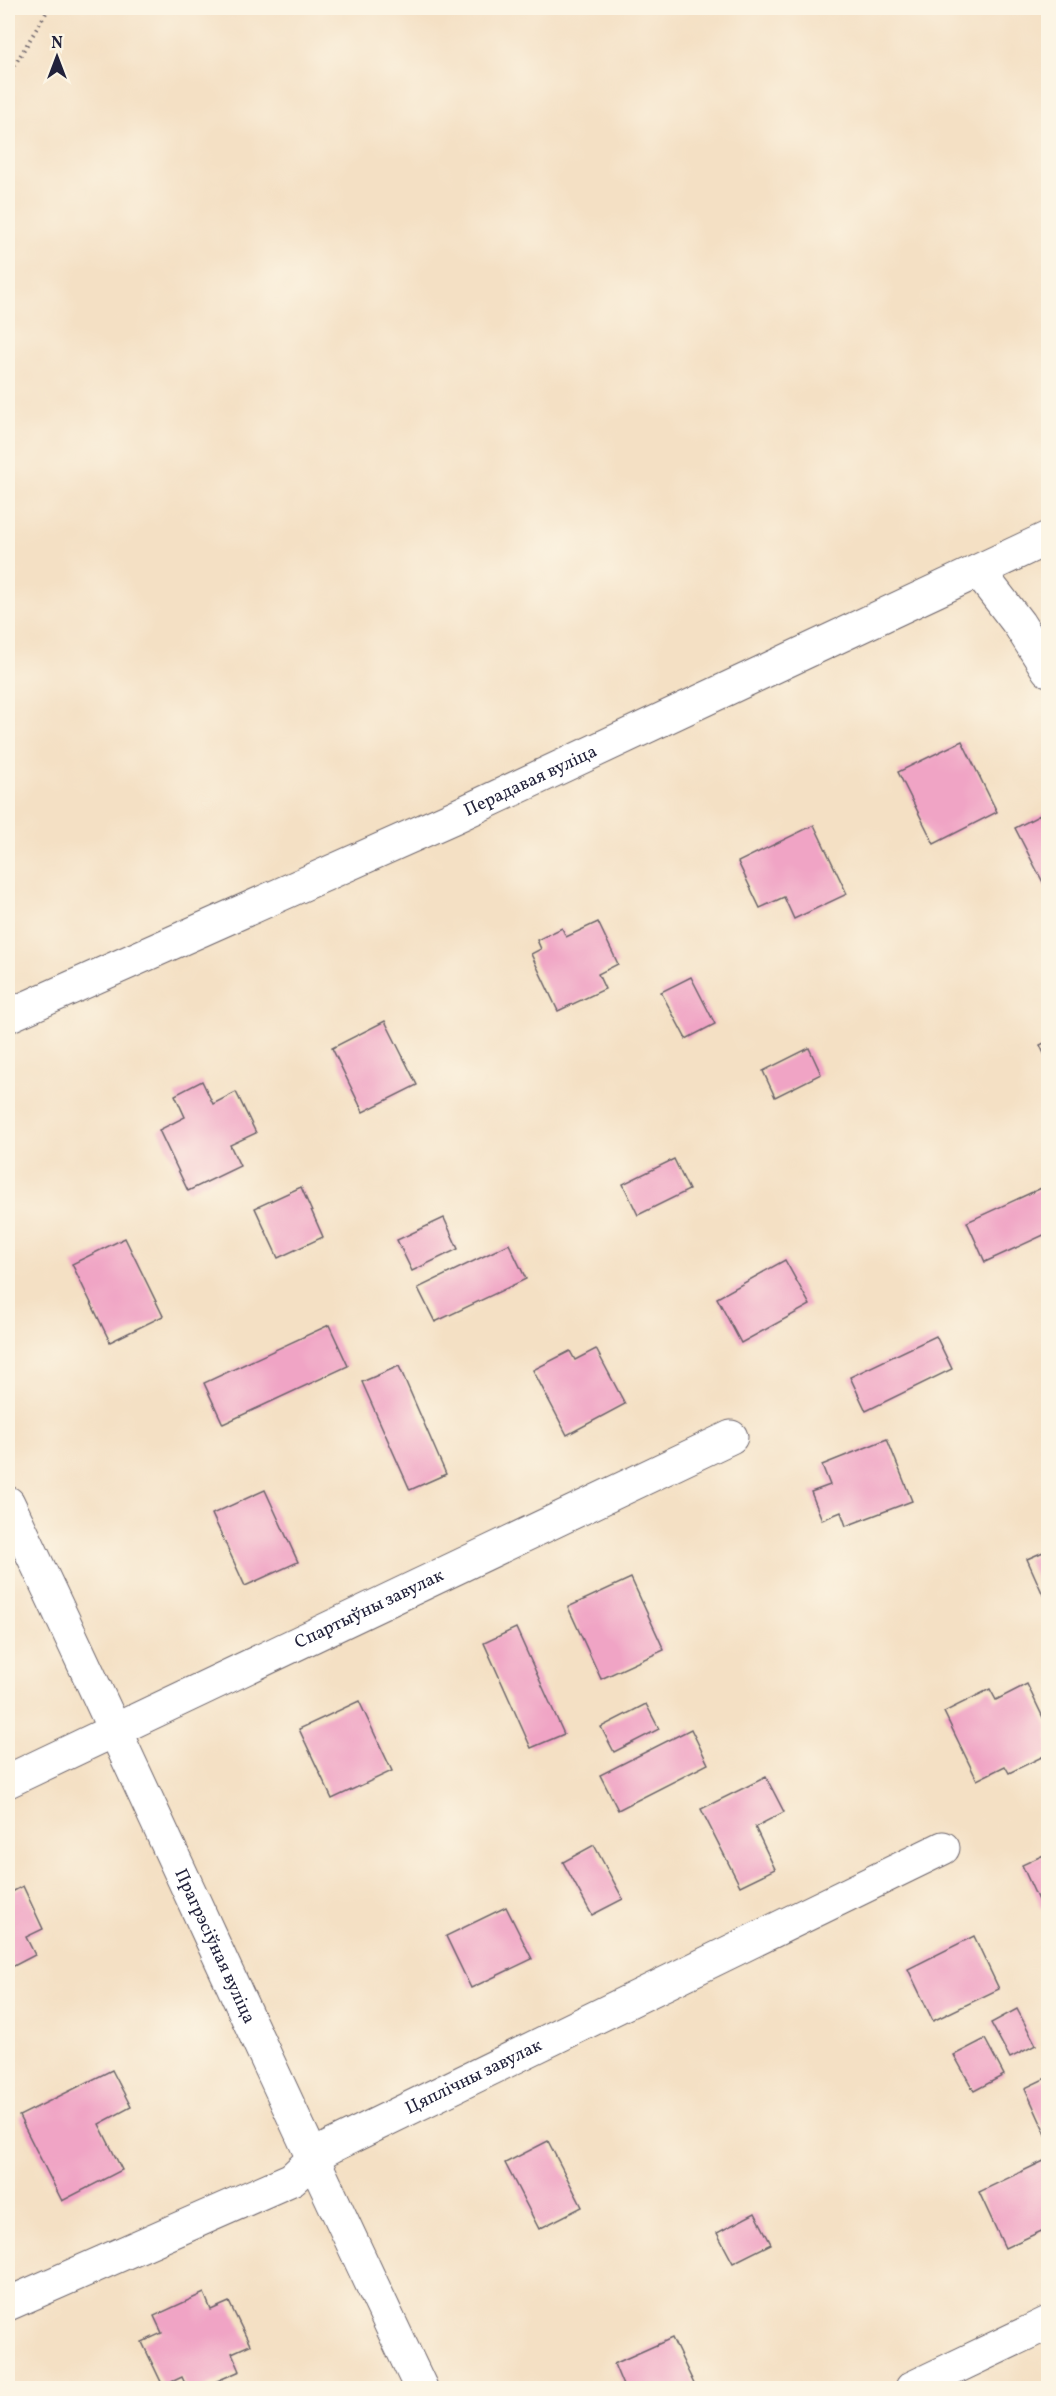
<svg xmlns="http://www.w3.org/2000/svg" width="1056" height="2396" font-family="Vollkorn,serif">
	<rect width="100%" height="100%" fill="#fcf5e5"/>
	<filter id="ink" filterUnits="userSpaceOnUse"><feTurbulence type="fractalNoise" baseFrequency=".0167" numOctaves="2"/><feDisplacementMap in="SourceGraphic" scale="12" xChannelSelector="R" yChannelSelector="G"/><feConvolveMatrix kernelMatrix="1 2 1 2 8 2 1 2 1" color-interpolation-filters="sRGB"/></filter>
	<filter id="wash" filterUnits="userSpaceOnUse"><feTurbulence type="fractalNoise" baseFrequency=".008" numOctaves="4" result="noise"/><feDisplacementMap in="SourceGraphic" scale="24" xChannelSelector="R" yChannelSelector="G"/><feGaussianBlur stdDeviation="1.35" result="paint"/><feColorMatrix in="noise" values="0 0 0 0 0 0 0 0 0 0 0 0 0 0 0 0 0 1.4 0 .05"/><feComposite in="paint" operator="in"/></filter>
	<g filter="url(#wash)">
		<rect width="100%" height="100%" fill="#f4e0c4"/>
		<g id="blocks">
			<!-- building -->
			<g fill="#f0a4c5">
				<polygon points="962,741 997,812 934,844 898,772"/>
				<polygon points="1048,811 1048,892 1015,828"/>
				<polygon points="814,825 847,894 794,919 784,897 760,908 738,862"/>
				<polygon points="598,922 618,964 598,974 605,989 558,1011 531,954 541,949 537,940 562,928 566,937"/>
				<polygon points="691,977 715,1024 686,1039 661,992"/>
				<polygon points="385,1021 417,1085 363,1112 332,1048"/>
				<polygon points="1048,1041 1048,1062 1040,1045"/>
				<polygon points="809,1048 821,1074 775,1097 763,1071"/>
				<polygon points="202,1081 213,1104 236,1092 256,1133 230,1145 240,1166 188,1191 159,1130 185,1117 175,1095"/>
				<polygon points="674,1159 689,1190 638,1215 623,1184"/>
				<polygon points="1048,1185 1048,1233 985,1262 967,1222"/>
				<polygon points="301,1187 323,1237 278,1258 255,1208"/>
				<polygon points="444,1218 458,1249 412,1271 397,1240"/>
				<polygon points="125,1238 163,1316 110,1342 72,1264"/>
				<polygon points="509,1244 526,1279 435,1322 418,1288"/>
				<polygon points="785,1260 810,1305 741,1343 717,1298"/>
				<polygon points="329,1325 348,1366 223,1424 204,1383"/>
				<polygon points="936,1336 952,1369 866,1411 850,1377"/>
				<polygon points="596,1349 625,1404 567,1435 533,1370 570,1351 575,1360"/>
				<polygon points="399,1366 446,1474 410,1490 362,1382"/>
				<polygon points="887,1439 912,1501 846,1526 841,1512 822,1520 811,1492 830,1485 822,1465"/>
				<polygon points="265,1490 298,1562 245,1586 212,1514"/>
				<polygon points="1048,1550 1048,1606 1027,1559"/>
				<polygon points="631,1578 664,1650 601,1679 568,1607"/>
				<polygon points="516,1628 564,1734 531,1748 484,1643"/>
				<polygon points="1027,1684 1048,1728 1048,1754 1009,1773 1005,1766 977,1780 944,1712 990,1689 996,1700"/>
				<polygon points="359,1701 392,1771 332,1799 299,1729"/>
				<polygon points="646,1704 659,1729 614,1752 601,1727"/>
				<polygon points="691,1729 708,1764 618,1810 600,1775"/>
				<polygon points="766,1777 784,1812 755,1827 775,1869 740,1886 701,1809"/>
				<polygon points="594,1845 623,1899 592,1915 563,1862"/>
				<polygon points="1048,1853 1048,1906 1042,1909 1022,1865"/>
				<polygon points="23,1886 43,1929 26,1937 35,1955 8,1969 8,1894"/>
				<polygon points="506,1907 532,1959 471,1988 446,1936"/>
				<polygon points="974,1936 999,1989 933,2021 908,1969"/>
				<polygon points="1017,2009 1036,2045 1010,2058 991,2023"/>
				<polygon points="985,2039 1004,2075 974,2091 954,2055"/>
				<polygon points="112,2070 131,2107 99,2124 122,2170 62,2201 19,2116"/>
				<polygon points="1048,2077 1048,2139 1025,2088"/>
				<polygon points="548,2141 582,2207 539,2229 505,2163"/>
				<polygon points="1048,2159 1048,2228 1005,2248 979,2192"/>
				<polygon points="755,2213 771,2244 733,2263 717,2233"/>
				<polygon points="204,2293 211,2310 229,2302 250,2345 232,2353 240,2371 201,2388 187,2388 182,2377 163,2386 142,2342 162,2333 154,2316"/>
				<polygon points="672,2338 696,2388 624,2388 614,2364"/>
			</g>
		</g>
	</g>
	<g filter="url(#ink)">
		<use href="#blocks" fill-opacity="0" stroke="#6c646b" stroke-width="1.5"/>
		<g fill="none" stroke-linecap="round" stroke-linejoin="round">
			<defs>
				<g id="street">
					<polyline points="979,572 1019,624 1048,670"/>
					<path id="s1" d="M8,1016L454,817L1048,538"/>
					<path id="s2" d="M8,1503C148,1797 281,2095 421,2388"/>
					<path id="s3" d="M8,1781L731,1437"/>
					<path id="s4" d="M8,2304L292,2179L321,2152L332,2146L943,1848"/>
					<polyline points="912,2388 1048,2323"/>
				</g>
			</defs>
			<!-- street casing -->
			<use href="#street" stroke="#6c646b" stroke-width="35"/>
			<!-- path -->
			<polyline stroke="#6c646b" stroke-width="4" stroke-dasharray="1.5 4.5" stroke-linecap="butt" points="8,76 49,8"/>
			<!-- street -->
			<use href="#street" stroke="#fff" stroke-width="33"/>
		</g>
	</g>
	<g text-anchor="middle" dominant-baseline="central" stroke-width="6" stroke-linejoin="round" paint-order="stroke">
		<!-- street labels -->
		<g font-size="18" fill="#22223b" stroke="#fcf5e5">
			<text stroke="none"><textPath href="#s1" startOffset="573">Перадавая вуліца</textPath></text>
			<text stroke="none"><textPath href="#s3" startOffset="400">Спартыўны завулак</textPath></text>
			<text stroke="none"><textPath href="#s2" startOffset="489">Прагрэсіўная вуліца</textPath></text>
			<text stroke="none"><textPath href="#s4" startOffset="520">Цяплічны завулак</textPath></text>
		</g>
	</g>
	<!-- margin -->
	<rect width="1056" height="2396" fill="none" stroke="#fcf5e5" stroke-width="30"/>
	<!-- north arrow -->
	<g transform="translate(57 57)" stroke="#fcf5e5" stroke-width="4.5" paint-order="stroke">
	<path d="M0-4.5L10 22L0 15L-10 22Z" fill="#22223b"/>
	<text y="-9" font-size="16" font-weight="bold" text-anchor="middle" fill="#22223b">N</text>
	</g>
</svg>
